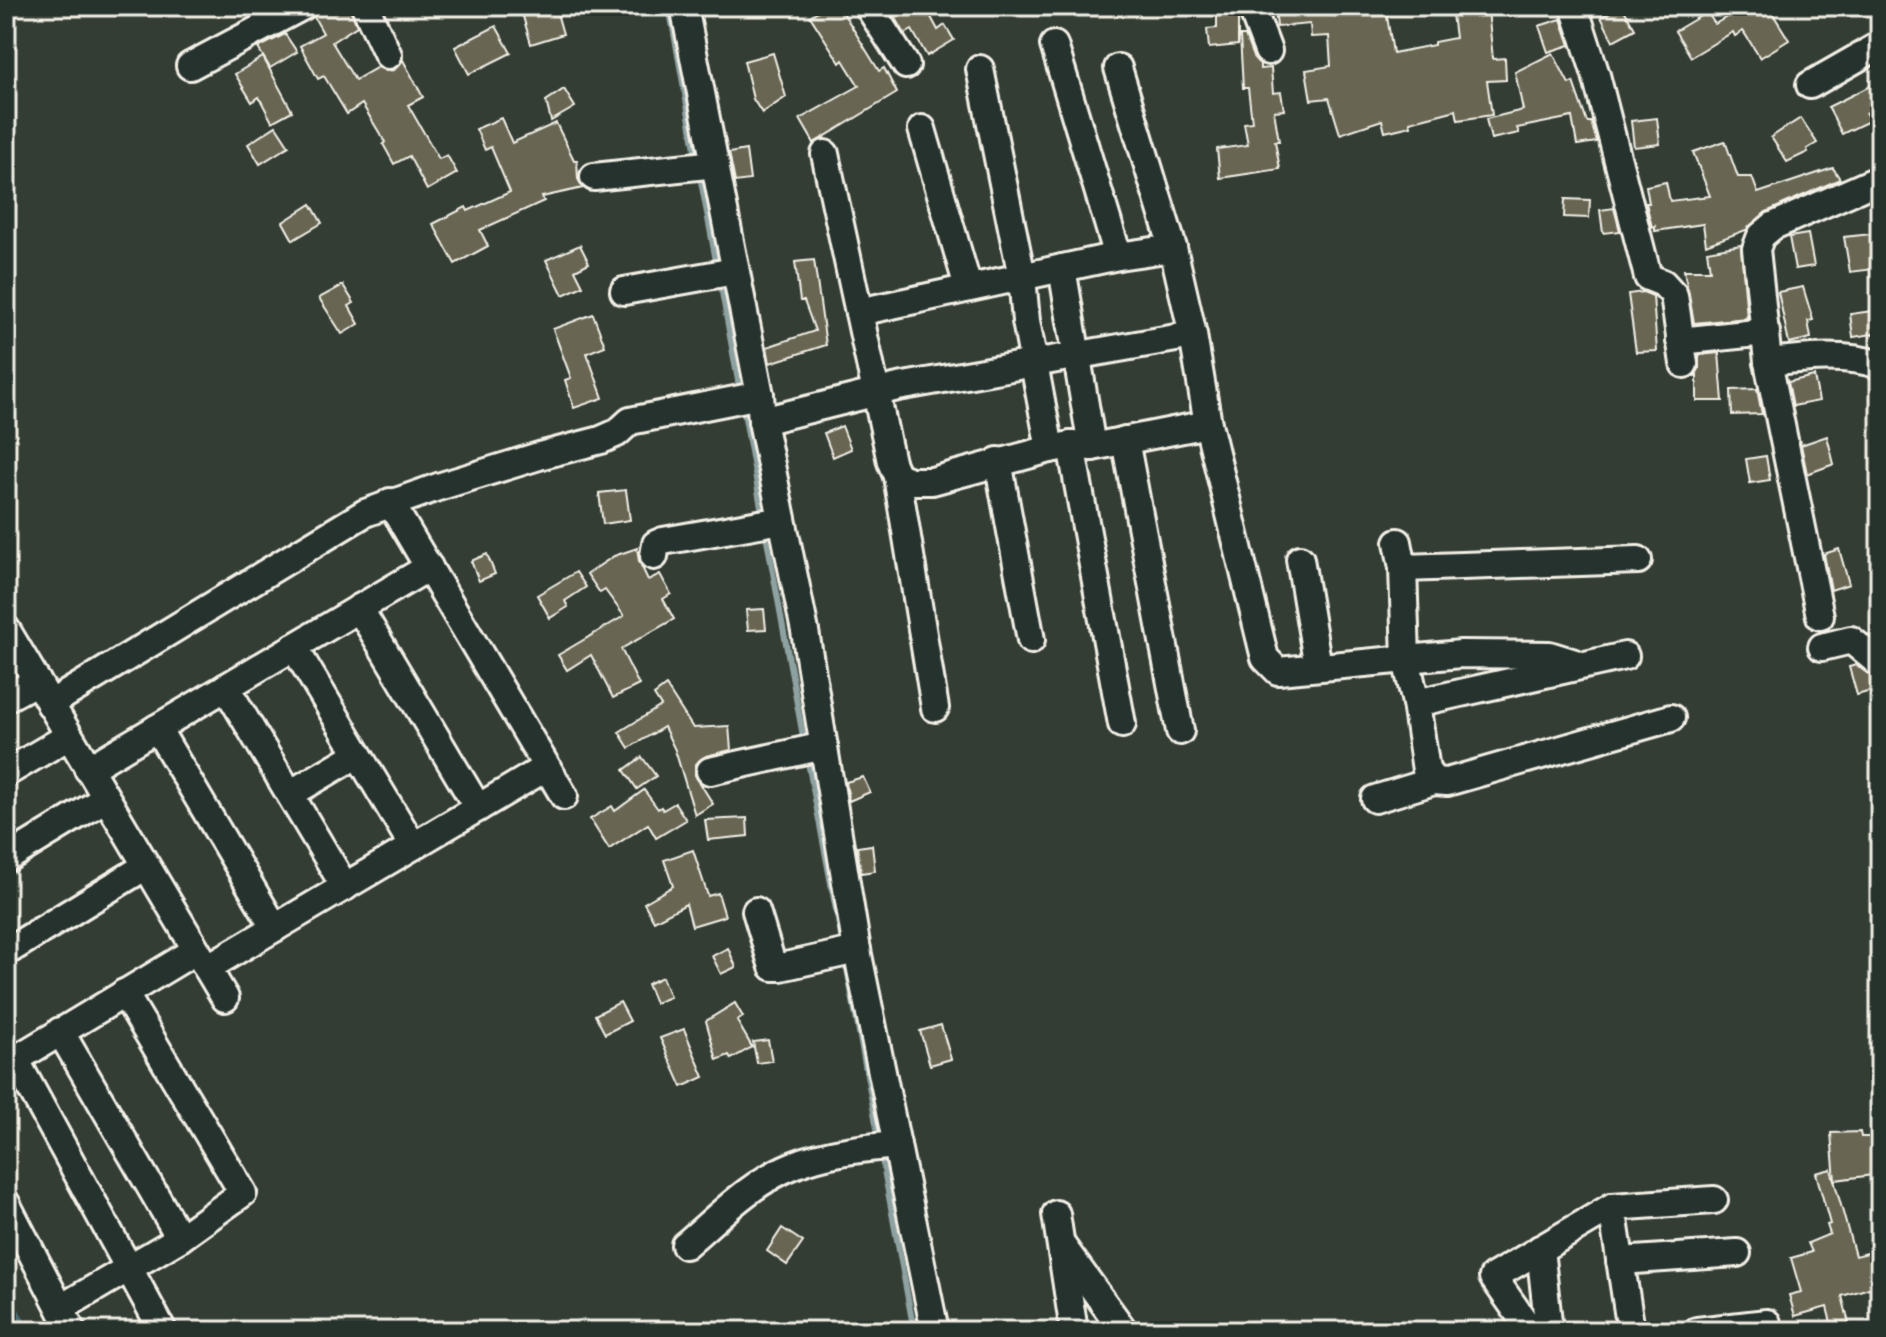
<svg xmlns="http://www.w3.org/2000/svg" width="1886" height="1337" font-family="Mynerve,sans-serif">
	<rect width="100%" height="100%" fill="#333d34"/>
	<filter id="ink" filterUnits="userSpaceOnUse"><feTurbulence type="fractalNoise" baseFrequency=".0125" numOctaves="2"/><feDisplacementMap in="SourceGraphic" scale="16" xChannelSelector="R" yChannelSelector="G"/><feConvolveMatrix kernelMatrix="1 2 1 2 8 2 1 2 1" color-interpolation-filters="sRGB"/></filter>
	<g filter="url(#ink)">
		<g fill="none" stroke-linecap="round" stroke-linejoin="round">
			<!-- stream -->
			<g stroke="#8fa2a2" stroke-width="6">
				<polyline points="669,6 697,160"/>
				<polyline points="699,171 717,266"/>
				<polyline points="720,281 740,392"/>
				<polyline points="743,407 763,518"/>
				<polyline points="765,529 804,742"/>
				<polyline points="807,757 843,947"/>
				<polyline points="845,958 879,1139"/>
				<polyline points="881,1154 914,1331"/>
			</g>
			<!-- canal -->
			<polyline stroke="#4c6d73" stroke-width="20" points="6,1306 19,1331"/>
		</g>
		<!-- building -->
		<g fill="#686652" stroke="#f4f1e8" stroke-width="2">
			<polygon points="319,6 349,6 357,26 332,42 355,80 378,67 386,71 394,70 403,60 423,97 408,105 439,159 447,155 457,173 427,190 409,156 394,164 383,144 385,142 362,104 347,114 324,76 318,79 300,46 323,33 314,17"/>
			<polygon points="535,6 555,6 563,34 531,44 522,13"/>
			<polygon points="826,6 839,6 879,71 884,68 897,93 814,143 800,119 859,86 843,60 840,63 810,16"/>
			<polygon points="906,6 925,6 938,30 945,25 954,40 927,56 912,30 905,34 893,13"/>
			<polygon points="1217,6 1235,6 1238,18 1238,45 1209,48 1207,29 1217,28"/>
			<polygon points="1297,6 1298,9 1332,6 1333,16 1386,10 1393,53 1434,45 1434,42 1455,38 1451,6 1486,6 1488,10 1493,59 1505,58 1506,80 1487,81 1492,115 1458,120 1456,110 1410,122 1411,126 1385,132 1382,120 1340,134 1329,98 1311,100 1306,70 1331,66 1329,36 1311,37 1310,24 1277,27 1275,8"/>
			<polygon points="1622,6 1635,29 1613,41 1601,17"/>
			<polygon points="1745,6 1768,6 1789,40 1760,58 1743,31 1735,36 1733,32 1691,57 1675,31 1707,12 1715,24"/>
			<polygon points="1561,19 1570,45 1548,52 1539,26"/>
			<polygon points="496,26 511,53 469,74 455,47"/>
			<polygon points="285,34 297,52 270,68 258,48"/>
			<polygon points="1240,36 1245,36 1253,57 1260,64 1260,69 1271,68 1273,93 1281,92 1284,110 1274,111 1279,141 1275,141 1280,169 1220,178 1217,149 1248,145 1244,123 1252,122 1248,88 1243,88"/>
			<polygon points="773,53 786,97 762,113 753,99 744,61"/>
			<polygon points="1553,53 1569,84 1573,82 1587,122 1591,122 1597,142 1577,145 1572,117 1517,128 1519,133 1491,139 1486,119 1523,110 1515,72"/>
			<polygon points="263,57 292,111 272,122 259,97 252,102 235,74"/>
			<polygon points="1880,81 1880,107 1866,113 1869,121 1842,134 1828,107"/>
			<polygon points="564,89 575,107 551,121 546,101"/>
			<polygon points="501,118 512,143 556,123 574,160 577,160 578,179 583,188 542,197 544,201 480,230 488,246 455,264 433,224 466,207 468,211 510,192 491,147 485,150 476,129"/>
			<polygon points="1657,118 1660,144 1634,147 1631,121"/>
			<polygon points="1801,118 1817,143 1807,149 1808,152 1787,162 1771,137"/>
			<polygon points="276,126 289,146 260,164 248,144"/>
			<polygon points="1725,141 1738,177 1752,177 1758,193 1833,168 1840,179 1766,212 1746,230 1706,245 1703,224 1655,231 1655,226 1652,227 1646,203 1649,203 1646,186 1666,182 1670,201 1710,196 1693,152"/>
			<polygon points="746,150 750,180 735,182 729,153"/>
			<polygon points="1565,199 1590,200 1589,218 1564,217"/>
			<polygon points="311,204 322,223 293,240 283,222"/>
			<polygon points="1614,208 1620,231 1603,233 1600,210"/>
			<polygon points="1808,234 1814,266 1795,269 1789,237"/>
			<polygon points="1871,234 1875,269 1850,272 1844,237"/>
			<polygon points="580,245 589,263 575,270 583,286 563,295 546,260"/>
			<polygon points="1741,245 1747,318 1694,323 1684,270 1710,270 1707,251"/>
			<polygon points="814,260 826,345 770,363 767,347 815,331 804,301 800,301 795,262"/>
			<polygon points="343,285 354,303 349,306 359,324 342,334 319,298"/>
			<polygon points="1803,287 1813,320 1808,321 1811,338 1789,343 1778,292"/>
			<polygon points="1643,292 1653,296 1657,351 1636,352 1628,294"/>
			<polygon points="1880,310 1880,333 1853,337 1850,314"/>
			<polygon points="593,314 605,346 587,353 603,398 574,408 565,380 571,378 553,329"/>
			<polygon points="1719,353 1723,401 1697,401 1697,375 1695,376 1699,369 1699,355"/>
			<polygon points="1814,376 1819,401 1793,406 1788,382"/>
			<polygon points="1757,389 1762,414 1732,415 1731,390"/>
			<polygon points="842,426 851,449 833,457 824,433"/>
			<polygon points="1827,436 1834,464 1807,474 1801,445"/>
			<polygon points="1766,456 1770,480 1750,483 1746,459"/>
			<polygon points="626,490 630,520 603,524 599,493"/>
			<polygon points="637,548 639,561 648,580 660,574 671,594 663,599 674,619 621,649 639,685 613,698 591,655 567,670 558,655 624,616 605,590 600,593 587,574 614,556"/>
			<polygon points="1839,549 1849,584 1831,590 1824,554"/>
			<polygon points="487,554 495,574 479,581 471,561"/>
			<polygon points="576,572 586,587 565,601 568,607 550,618 537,595"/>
			<polygon points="764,609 766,629 748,630 746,610"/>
			<polygon points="1856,665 1875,679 1878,689 1857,695 1849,667"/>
			<polygon points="666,686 693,728 729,726 731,750 706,756 695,765 695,775 713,804 695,815 675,750 664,727 629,748 619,732 661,706 654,695"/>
			<polygon points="642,757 656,776 637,789 624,770"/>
			<polygon points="863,777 870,792 849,801 846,782"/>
			<polygon points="644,790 658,809 661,807 663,810 675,803 686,820 656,838 648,824 609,849 590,819 612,806 615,811"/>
			<polygon points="747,818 748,836 708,840 705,820"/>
			<polygon points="872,845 875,871 861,873 857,847"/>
			<polygon points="693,850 708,896 718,893 725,916 692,926 686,904 654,921 644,903 673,886 664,860"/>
			<polygon points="728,948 736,967 721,974 712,956"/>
			<polygon points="662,977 670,997 655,1003 647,984"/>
			<polygon points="620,1002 630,1021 605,1034 595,1015"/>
			<polygon points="735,1003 743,1017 737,1021 752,1047 731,1059 729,1055 717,1060 706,1021"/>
			<polygon points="941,1025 951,1059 930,1065 920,1031"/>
			<polygon points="684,1029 704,1077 682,1087 660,1038"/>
			<polygon points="768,1040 772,1061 757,1063 753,1042"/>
			<polygon points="1860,1132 1861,1137 1880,1137 1880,1174 1835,1180 1831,1133"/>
			<polygon points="1831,1169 1855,1256 1880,1250 1880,1285 1842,1296 1851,1331 1833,1331 1827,1307 1795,1316 1789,1295 1801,1292 1791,1258 1812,1252 1808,1243 1830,1234 1827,1225 1830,1224 1816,1173"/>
			<polygon points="782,1228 803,1242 787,1265 767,1251"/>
		</g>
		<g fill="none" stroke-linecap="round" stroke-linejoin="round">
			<defs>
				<g id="minor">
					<polyline points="365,6 388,55"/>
					<polyline points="684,6 760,395 762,421 805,631 857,950 935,1331"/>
					<polyline points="868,6 906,65"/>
					<polyline points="1251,6 1268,51"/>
					<polyline points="1574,6 1596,75 1648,277 1663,283 1674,295 1684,364"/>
					<polyline points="1054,45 1118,256"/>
					<polyline points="190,66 303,6"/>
					<polyline points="980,69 1022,277 1026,321 1050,449"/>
					<polyline points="1810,85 1880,45"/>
					<polyline points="922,129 968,287"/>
					<polyline points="825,154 891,462 897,476 910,481 932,481 1050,449 1071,445 1092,447 1208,424 1193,335"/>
					<polyline points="594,177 716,164"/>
					<polyline points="1062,268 1092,447"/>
					<polyline points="624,291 735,271"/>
					<polyline points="859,312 1118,256 1173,248"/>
					<polyline points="1680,341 1766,332"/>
					<path d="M1768,362C1806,358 1844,353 1880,365"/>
					<polyline points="762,421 898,387 1193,335 1173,248 1118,68"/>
					<polyline points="1208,424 1265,658 1278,671 1461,654 1549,655 1581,665"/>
					<polyline points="1125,440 1180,731"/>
					<polyline points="1071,445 1122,724"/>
					<polyline points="998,461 1031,640"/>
					<polyline points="897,476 935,708"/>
					<polyline points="390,502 564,796"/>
					<polyline points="1398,542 1403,568 1406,659 1416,703 1426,770 1434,781 1447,782 1671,718"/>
					<polyline points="654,556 656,544 663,541 782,520"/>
					<polyline points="1300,559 1318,667"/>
					<polyline points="1403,568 1638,560"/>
					<polyline points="359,608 478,808"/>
					<polyline points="1820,616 1768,362 1756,249 1761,236 1773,226 1880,179"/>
					<polyline points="6,629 225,998"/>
					<polyline points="294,647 413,846"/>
					<polyline points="1822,647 1851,640 1880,664"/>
					<polyline points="226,687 345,887"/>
					<polyline points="6,698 37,681"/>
					<polyline points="1416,703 1625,656"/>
					<polyline points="50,704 365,513 438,487 539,456 601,440 617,433 630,421 760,395"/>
					<polyline points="157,728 275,928"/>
					<polyline points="88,769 429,567"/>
					<polyline points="710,771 824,746"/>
					<polyline points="6,773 69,736"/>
					<polyline points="290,794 358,754"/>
					<polyline points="1375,799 1434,781"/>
					<polyline points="6,859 106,798"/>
					<polyline points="756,911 773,967 781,967 857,950"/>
					<polyline points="6,952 146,866"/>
					<polyline points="207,968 547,767"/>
					<polyline points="60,1031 180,1238"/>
					<polyline points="15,1059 163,1331"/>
					<polyline points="6,1065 195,951"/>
					<polyline points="6,1203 72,1331"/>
					<polyline points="1056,1214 1074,1331"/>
					<path d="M685,1245C718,1217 753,1181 794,1165C826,1152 863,1148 897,1145"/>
					<polyline points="1063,1247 1124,1331"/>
					<polyline points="1540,1249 1549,1331"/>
					<polyline points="1620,1261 1737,1253"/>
					<polyline points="61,1308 180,1238 243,1193 124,993"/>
					<polyline points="1531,1331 1493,1277 1612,1207"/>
					<polyline points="1631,1331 1612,1207 1714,1200"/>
					<polyline points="1697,1331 1767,1323"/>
				</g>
			</defs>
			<!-- minor casing -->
			<use href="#minor" stroke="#f4f1e8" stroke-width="32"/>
			<!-- minor -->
			<use href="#minor" stroke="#26332d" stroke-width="26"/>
		</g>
	</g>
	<!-- margin -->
	<rect width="1886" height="1337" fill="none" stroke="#26332d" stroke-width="32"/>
	<rect x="16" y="16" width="1854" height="1305" fill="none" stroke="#f4f1e8" stroke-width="3" filter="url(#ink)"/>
</svg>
